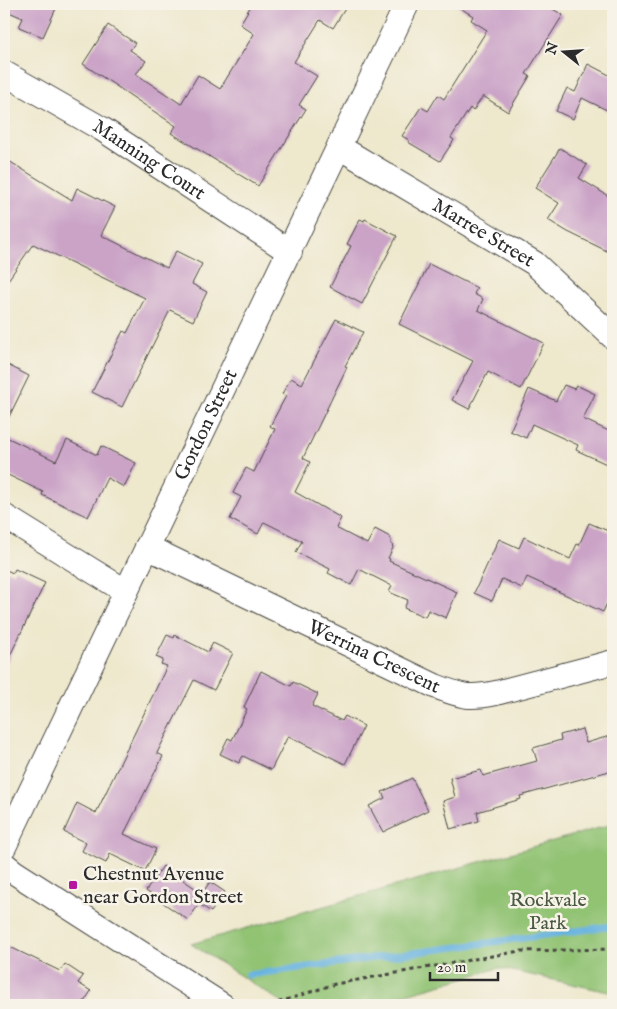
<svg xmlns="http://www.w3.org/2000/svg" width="617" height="1009" font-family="'IM FELL English',serif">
	<rect width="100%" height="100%" fill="#f7f3e8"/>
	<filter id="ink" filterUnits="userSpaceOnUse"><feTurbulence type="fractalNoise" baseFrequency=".02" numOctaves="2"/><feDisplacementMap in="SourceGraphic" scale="10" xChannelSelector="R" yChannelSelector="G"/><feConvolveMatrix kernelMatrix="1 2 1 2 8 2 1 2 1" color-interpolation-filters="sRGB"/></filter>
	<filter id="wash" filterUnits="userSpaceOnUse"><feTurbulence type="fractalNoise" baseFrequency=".0096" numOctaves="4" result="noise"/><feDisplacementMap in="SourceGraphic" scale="20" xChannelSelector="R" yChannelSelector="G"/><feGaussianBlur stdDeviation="1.12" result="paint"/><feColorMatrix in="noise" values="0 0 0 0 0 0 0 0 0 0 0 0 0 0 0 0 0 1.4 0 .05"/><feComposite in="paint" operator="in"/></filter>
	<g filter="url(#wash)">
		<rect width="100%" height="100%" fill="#eee8cd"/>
		<!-- green -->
		<polygon fill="#91c373" stroke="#5e774f" points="613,824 613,993 499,968 368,1005 286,1005 191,944"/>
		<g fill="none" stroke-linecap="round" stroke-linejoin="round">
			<!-- stream -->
			<polyline stroke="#66b2df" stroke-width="7" points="248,975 613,926"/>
		</g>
		<g id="blocks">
			<!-- building -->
			<g fill="#caa3c7">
				<polygon points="4,4 58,4 43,37 19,27 23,18 4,10"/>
				<polygon points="252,4 348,4 333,28 320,20 294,62 317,76 299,105 306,109 258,186 171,133 176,126 83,64 108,25 135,43 130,50 146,61 136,74 181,104 198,75 220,89 254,34 240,24"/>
				<polygon points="454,4 544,4 563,15 526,74 530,76 508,112 483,96 473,111 470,108 451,138 454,140 440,161 408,142 409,140 402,136 421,107 428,111 438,95 444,99 487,30 471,20 473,16"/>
				<polygon points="588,64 613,77 613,113 582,98 573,119 556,111 567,88 575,92"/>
				<polygon points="560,148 587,165 579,178 613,199 613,254 568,232 548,220 559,203 535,188"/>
				<polygon points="4,158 72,200 77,188 115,207 101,235 167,268 176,251 202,264 192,284 207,292 193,321 170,310 122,407 92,392 123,331 127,333 145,298 33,244 4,286"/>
				<polygon points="360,219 364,221 365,219 397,236 362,304 330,287 351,246 347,244"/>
				<polygon points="429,264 477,288 474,294 483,299 478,310 544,343 521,389 488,372 469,409 452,400 473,361 399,324"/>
				<polygon points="336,319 363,332 345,366 347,367 303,458 310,462 295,492 341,518 336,528 367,544 375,529 390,537 393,548 388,558 390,559 389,561 457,592 446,618 428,610 425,617 404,608 408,600 389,592 392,586 359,569 351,585 328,573 330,569 296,552 302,541 264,522 258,534 230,519 241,497 233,493 246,468 254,472 275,429 270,426 286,396 282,394 291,378 302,384"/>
				<polygon points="4,363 29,376 4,427"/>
				<polygon points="564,385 574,389 576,385 595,394 583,419 613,433 613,467 576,450 578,445 532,424 526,438 510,431 529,389 556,401"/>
				<polygon points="4,436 56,461 67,440 97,455 101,446 136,463 124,487 107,478 88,517 42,495 43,492 4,473"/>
				<polygon points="589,523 613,533 613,590 603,612 527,577 522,588 502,579 492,601 474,593 499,539 519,548 524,537 570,559 577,544 579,545"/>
				<polygon points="4,569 13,573 15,569 45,583 4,668"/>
				<polygon points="167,635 174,638 175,635 208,652 213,643 233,653 214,690 194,680 157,753 163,756 124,834 156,849 145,871 110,854 106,863 82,851 86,843 64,832 77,803 96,813 167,666 161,664 163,660 156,657"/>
				<polygon points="261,671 291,686 293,682 318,694 312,706 342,721 345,716 364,726 345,764 288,736 271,770 243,756 239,763 220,754 228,738 232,740 247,709 244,707"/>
				<polygon points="582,729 586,743 613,735 613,770 520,796 521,799 477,812 479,821 450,829 443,801 455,797 450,778 481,770 483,776 537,761 533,748 561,740 560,735"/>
				<polygon points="412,778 428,810 383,832 369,806 385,798 382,792"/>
				<polygon points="163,866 202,893 210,882 225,892 211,912 199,904 188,920 146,891"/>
				<polygon points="8,946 60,971 65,964 83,976 78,983 91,991 82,1005 4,1005 4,956"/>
			</g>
		</g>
	</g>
	<g filter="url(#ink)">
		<use href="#blocks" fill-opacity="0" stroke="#484743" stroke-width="1"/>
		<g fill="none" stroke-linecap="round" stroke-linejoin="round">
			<defs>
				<g id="minor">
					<path id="s1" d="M4,73L102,129L290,252"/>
					<path id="s2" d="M339,147L534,263L613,337"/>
					<polyline points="4,516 125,591"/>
					<path id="s3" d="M147,547L435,686C461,696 468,699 496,693L613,662"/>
					<path id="s4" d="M4,847L407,4"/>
					<polyline points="4,864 14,872 222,1005"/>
				</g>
			</defs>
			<!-- minor casing -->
			<use href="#minor" stroke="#484743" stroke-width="26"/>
			<!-- path -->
			<polyline stroke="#484743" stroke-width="3" stroke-dasharray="4 4" stroke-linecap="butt" points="271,1005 335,984 520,951 613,949"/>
			<!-- minor -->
			<use href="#minor" stroke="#fff" stroke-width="24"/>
		</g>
	</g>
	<!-- markers -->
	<rect fill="#b5179e" stroke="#f7f3e8" stroke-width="2" x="68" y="880" width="10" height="10" rx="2.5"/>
	<g text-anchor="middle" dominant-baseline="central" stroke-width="5" stroke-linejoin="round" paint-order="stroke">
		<!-- street labels -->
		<g font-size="20" fill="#2b2b2b" stroke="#f7f3e8">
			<text stroke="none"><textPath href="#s1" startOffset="169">Manning Court</textPath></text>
			<text stroke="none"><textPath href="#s2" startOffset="168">Marree Street</textPath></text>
			<text stroke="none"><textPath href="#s4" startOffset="468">Gordon Street</textPath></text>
			<text stroke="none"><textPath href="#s3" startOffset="252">Werrina Crescent</textPath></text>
		</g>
		<!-- poi labels -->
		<g font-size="20" fill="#2b2b2b" stroke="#f7f3e8" text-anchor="start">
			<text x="83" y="874">Chestnut Avenue<tspan x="83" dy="23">near Gordon Street</tspan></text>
		</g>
		<!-- park labels -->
		<g font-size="20" fill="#4a5941" stroke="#f7f3e8">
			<text x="548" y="900">Rockvale<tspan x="548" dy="23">Park</tspan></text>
		</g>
	</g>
	<!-- margin -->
	<rect width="617" height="1009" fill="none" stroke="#f7f3e8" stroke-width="20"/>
	<!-- north arrow -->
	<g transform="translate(564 52) rotate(287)" stroke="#f7f3e8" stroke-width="4" paint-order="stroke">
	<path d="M0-4L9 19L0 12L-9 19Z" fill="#2b2b2b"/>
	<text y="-8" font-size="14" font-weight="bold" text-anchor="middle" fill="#2b2b2b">N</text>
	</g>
	<!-- scale -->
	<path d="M430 972v8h68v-8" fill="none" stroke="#2b2b2b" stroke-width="2.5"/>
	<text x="437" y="972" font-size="15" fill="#2b2b2b" stroke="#f7f3e8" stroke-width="4" paint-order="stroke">20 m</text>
</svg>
